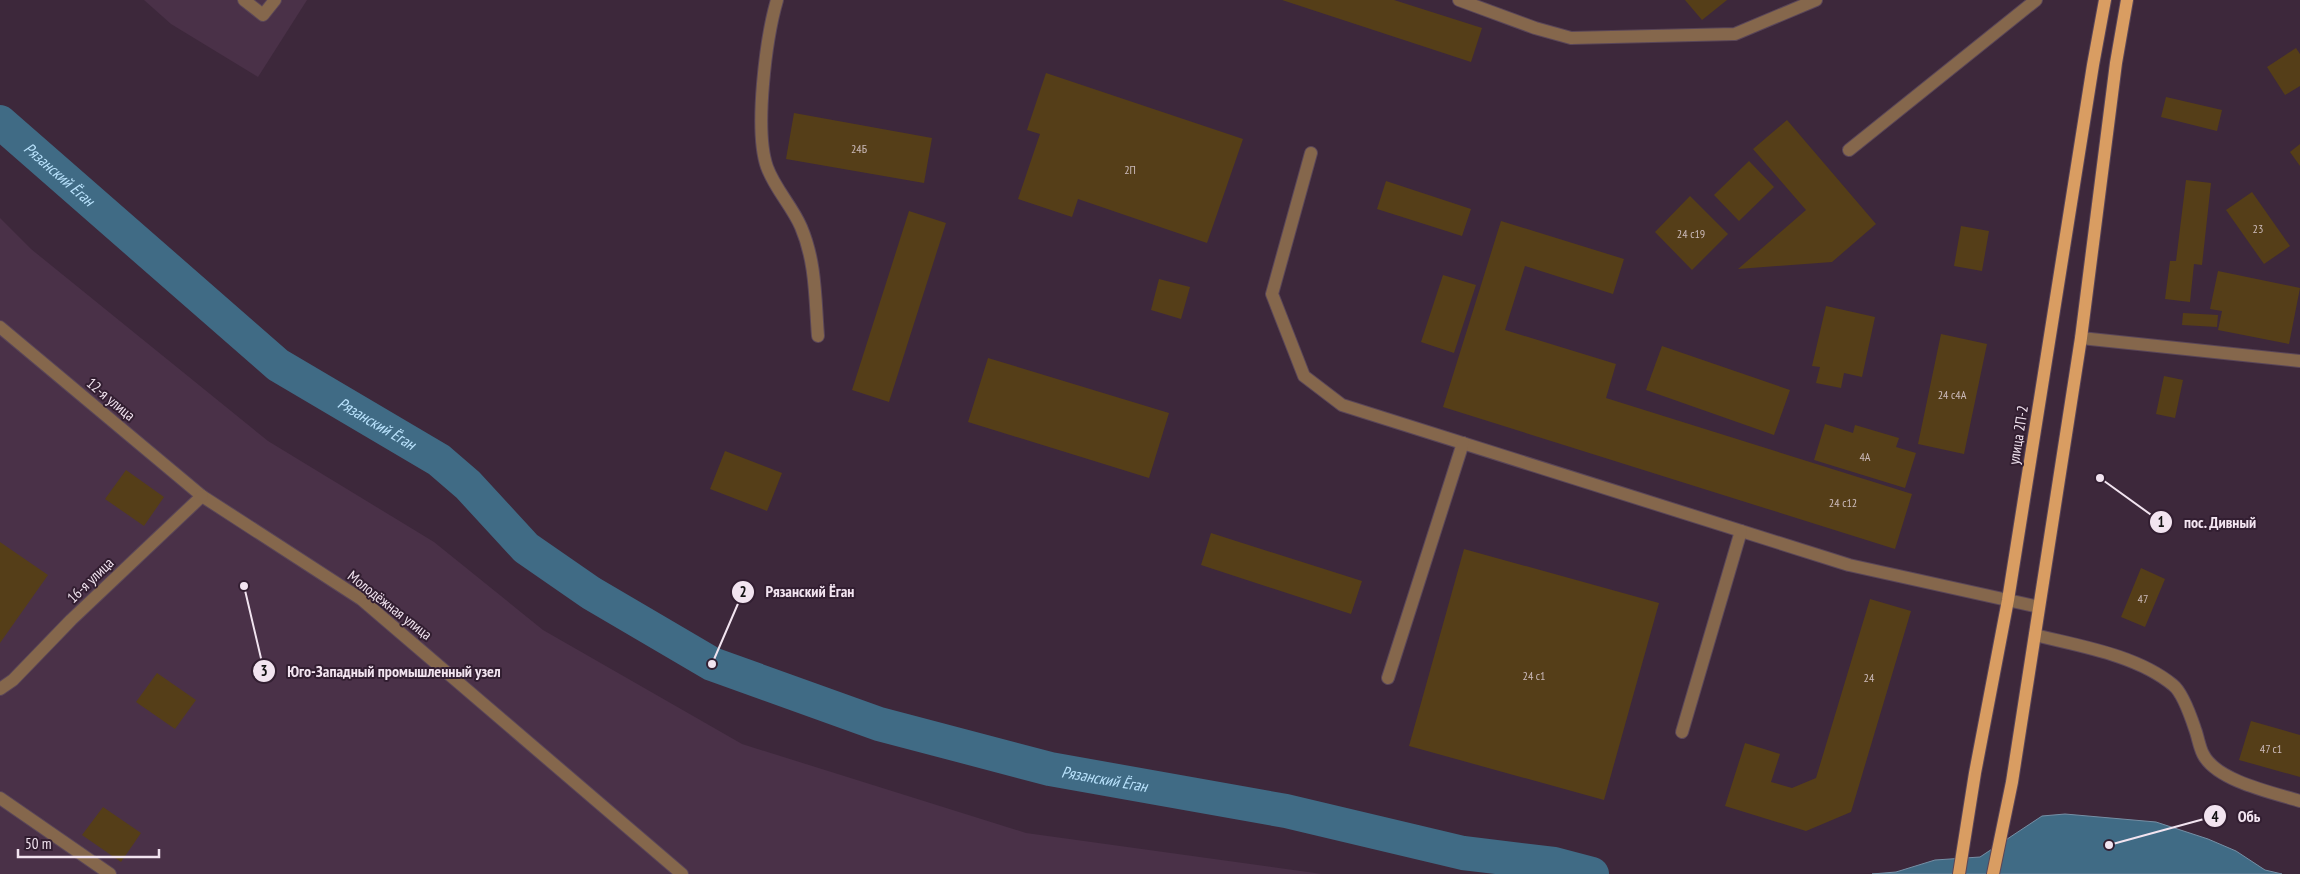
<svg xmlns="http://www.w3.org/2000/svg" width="2300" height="874" font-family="'PT Sans Narrow',sans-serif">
	<rect width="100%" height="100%" fill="#3d283b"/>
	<!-- built -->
	<g fill="#4a3148">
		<polygon points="144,0 307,0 258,77 171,24"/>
		<polygon points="0,218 31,249 268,441 434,542 543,630 742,744 1026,833 1322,874 0,874"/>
	</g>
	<!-- water -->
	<polygon fill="#406b85" stroke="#758fa5" points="2065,814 2156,822 2208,839 2236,851 2265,870 2282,874 1872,874 1896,872 1935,860 1980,857 2042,816"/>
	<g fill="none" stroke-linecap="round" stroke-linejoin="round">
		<!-- river -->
		<path stroke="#406b85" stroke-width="34" id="s1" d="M0,122L278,365L439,460L468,485L526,548L591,593L712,664L879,724L1050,769L1286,811L1463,853L1554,864L1592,874"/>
	</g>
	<!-- building -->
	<g fill="#553e18">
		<polygon points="1282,0 1394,0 1482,28 1471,62"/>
		<polygon points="1685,0 1727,0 1702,20"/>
		<polygon points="2296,48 2300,54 2300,86 2285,95 2267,67"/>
		<polygon points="1046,73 1243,139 1207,243 1078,199 1072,217 1018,199 1040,134 1027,130"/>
		<polygon points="2166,97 2222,110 2217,131 2161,117"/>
		<polygon points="794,113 932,138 924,183 786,159"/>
		<polygon points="1787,120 1876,224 1832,262 1738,269 1806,210 1753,149"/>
		<polygon points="2300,144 2300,166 2290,152"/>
		<polygon points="1749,161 1774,187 1739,221 1714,195"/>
		<polygon points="2186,180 2211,183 2202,265 2194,264 2190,302 2165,299 2170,261 2176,261"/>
		<polygon points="1386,181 1471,209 1462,236 1377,209"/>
		<polygon points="2252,192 2290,246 2264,264 2226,210"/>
		<polygon points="1690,196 1728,234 1692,270 1655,232"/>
		<polygon points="909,211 946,223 889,402 852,390"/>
		<polygon points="1501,221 1624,259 1613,294 1525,266 1505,330 1616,364 1606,398 1912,494 1895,549 1443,407"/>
		<polygon points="1961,226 1989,231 1982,271 1954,266"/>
		<polygon points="2218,271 2300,288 2289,344 2218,330 2222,311 2210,309"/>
		<polygon points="1443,275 1476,285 1454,353 1421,342"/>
		<polygon points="1159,279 1190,287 1181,319 1151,310"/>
		<polygon points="1826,306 1875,317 1862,377 1844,373 1841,388 1816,383 1820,367 1812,366"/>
		<polygon points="2183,313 2218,315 2217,327 2182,325"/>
		<polygon points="1941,334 1987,344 1964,454 1918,444"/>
		<polygon points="1662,346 1790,390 1774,435 1646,390"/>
		<polygon points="988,358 1169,413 1149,478 968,422"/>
		<polygon points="2164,376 2183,380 2175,418 2156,414"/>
		<polygon points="1825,424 1853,433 1855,425 1899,438 1896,447 1916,453 1905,488 1814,460"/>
		<polygon points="725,451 782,473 767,511 710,489"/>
		<polygon points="126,470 164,497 144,526 105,499"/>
		<polygon points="1211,533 1362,581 1351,614 1201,565"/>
		<polygon points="0,542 48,575 0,643"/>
		<polygon points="1464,549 1659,603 1604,800 1409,746"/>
		<polygon points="2141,568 2165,579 2145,627 2121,617"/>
		<polygon points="1870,599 1911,611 1851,812 1806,831 1725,806 1745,743 1780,754 1771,782 1792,788 1816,778"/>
		<polygon points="157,673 196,700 175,729 136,702"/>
		<polygon points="2251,721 2300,735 2300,777 2239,760"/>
		<polygon points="103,807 141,833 121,862 82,835"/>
	</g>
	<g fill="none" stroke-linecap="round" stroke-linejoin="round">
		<defs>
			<g id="minor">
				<polyline points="244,0 263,15 275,0"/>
				<path d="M777,0C766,38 754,130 767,167C775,189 792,206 801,227C816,262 815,298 818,336"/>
				<polyline points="1459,0 1535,28 1571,38 1735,34 1816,0"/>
				<polyline points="1849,150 2036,0"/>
				<polyline points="1311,153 1272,294 1304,376 1342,405 1849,565 2039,607"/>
				<polyline points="0,327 202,496 361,599 682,874"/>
				<polyline points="2081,338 2300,361"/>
				<path d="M2035,635C2079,646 2137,655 2173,685C2182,692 2191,717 2195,729C2198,737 2199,746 2203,754C2216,781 2274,793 2300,801"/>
				<polyline points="1388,678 1463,443"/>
				<polyline points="0,689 13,680 71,620 202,496"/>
				<polyline points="1682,732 1741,531"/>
				<polyline points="0,798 110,874"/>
			</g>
			<g id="major">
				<polyline points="1959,874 1975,773 2008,600 2093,65 2105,0"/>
				<polyline points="1993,874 2012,782 2081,338 2116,63 2127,0"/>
			</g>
		</defs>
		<!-- minor casing -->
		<use href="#minor" stroke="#5a4658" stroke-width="14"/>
		<!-- major casing -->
		<use href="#major" stroke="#5a4658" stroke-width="14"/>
		<!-- minor -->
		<use href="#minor" stroke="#85674c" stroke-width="12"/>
		<!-- major -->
		<use href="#major" stroke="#d99d62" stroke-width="12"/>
	</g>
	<g text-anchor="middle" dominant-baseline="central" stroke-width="4" stroke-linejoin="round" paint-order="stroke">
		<!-- number labels -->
		<g font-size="12" fill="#cbbaba">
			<text x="859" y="148">24Б</text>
			<text x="1130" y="169">2П</text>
			<text x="2258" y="228">23</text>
			<text x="1691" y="233">24 с19</text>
			<text x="1952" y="394">24 с4А</text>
			<text x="1865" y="456">4А</text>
			<text x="1843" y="502">24 с12</text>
			<text x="2143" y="598">47</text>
			<text x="1534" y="675">24 с1</text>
			<text x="1869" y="677">24</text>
			<text x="2271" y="748">47 с1</text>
		</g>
		<!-- street labels -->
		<g font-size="15" fill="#f2e4f0" stroke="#321e31">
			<text transform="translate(111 399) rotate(40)">12-я улица</text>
			<text transform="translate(2018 435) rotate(-81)">улица 2П-2</text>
			<text transform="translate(90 580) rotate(-44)">16-я улица</text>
			<text transform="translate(390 605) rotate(38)">Молодёжная улица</text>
		</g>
		<!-- water labels -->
		<g font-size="16" font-style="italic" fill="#bae3fd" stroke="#321e31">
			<text stroke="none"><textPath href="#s1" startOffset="79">Рязанский Ёган</textPath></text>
			<text stroke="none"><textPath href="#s1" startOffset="484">Рязанский Ёган</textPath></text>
			<text stroke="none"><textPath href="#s1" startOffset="1309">Рязанский Ёган</textPath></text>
		</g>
	</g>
	<!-- callouts -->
	<path fill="none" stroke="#f2e4f0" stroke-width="2" d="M2100 478L2161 522M712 664L743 592M244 586L264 671M2109 845L2215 816"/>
	<g fill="#f2e4f0" stroke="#321e31" stroke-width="2">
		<circle cx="2100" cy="478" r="5"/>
		<circle cx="712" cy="664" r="5"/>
		<circle cx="244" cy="586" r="5"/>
		<circle cx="2109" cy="845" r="5"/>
		<circle cx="2161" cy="522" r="12"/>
		<circle cx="743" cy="592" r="12"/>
		<circle cx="264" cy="671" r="12"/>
		<circle cx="2215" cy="816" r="12"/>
	</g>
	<g font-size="15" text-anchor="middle" font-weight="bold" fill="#111">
		<text x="2161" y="527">1</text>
		<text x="743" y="597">2</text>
		<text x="264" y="676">3</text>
		<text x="2215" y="822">4</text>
	</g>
	<g font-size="16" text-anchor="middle" font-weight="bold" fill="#f2e4f0" stroke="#321e31" stroke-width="4" stroke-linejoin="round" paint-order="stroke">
		<text x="2220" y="528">пос. Дивный</text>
		<text x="810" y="597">Рязанский Ёган</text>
		<text x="394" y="677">Юго-Западный промышленный узел</text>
		<text x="2249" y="822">Обь</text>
	</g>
	<!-- scale -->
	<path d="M18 849v8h141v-8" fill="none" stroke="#f2e4f0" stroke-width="2.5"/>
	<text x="25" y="849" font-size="15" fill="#f2e4f0" stroke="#321e31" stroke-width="4" paint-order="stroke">50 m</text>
</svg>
